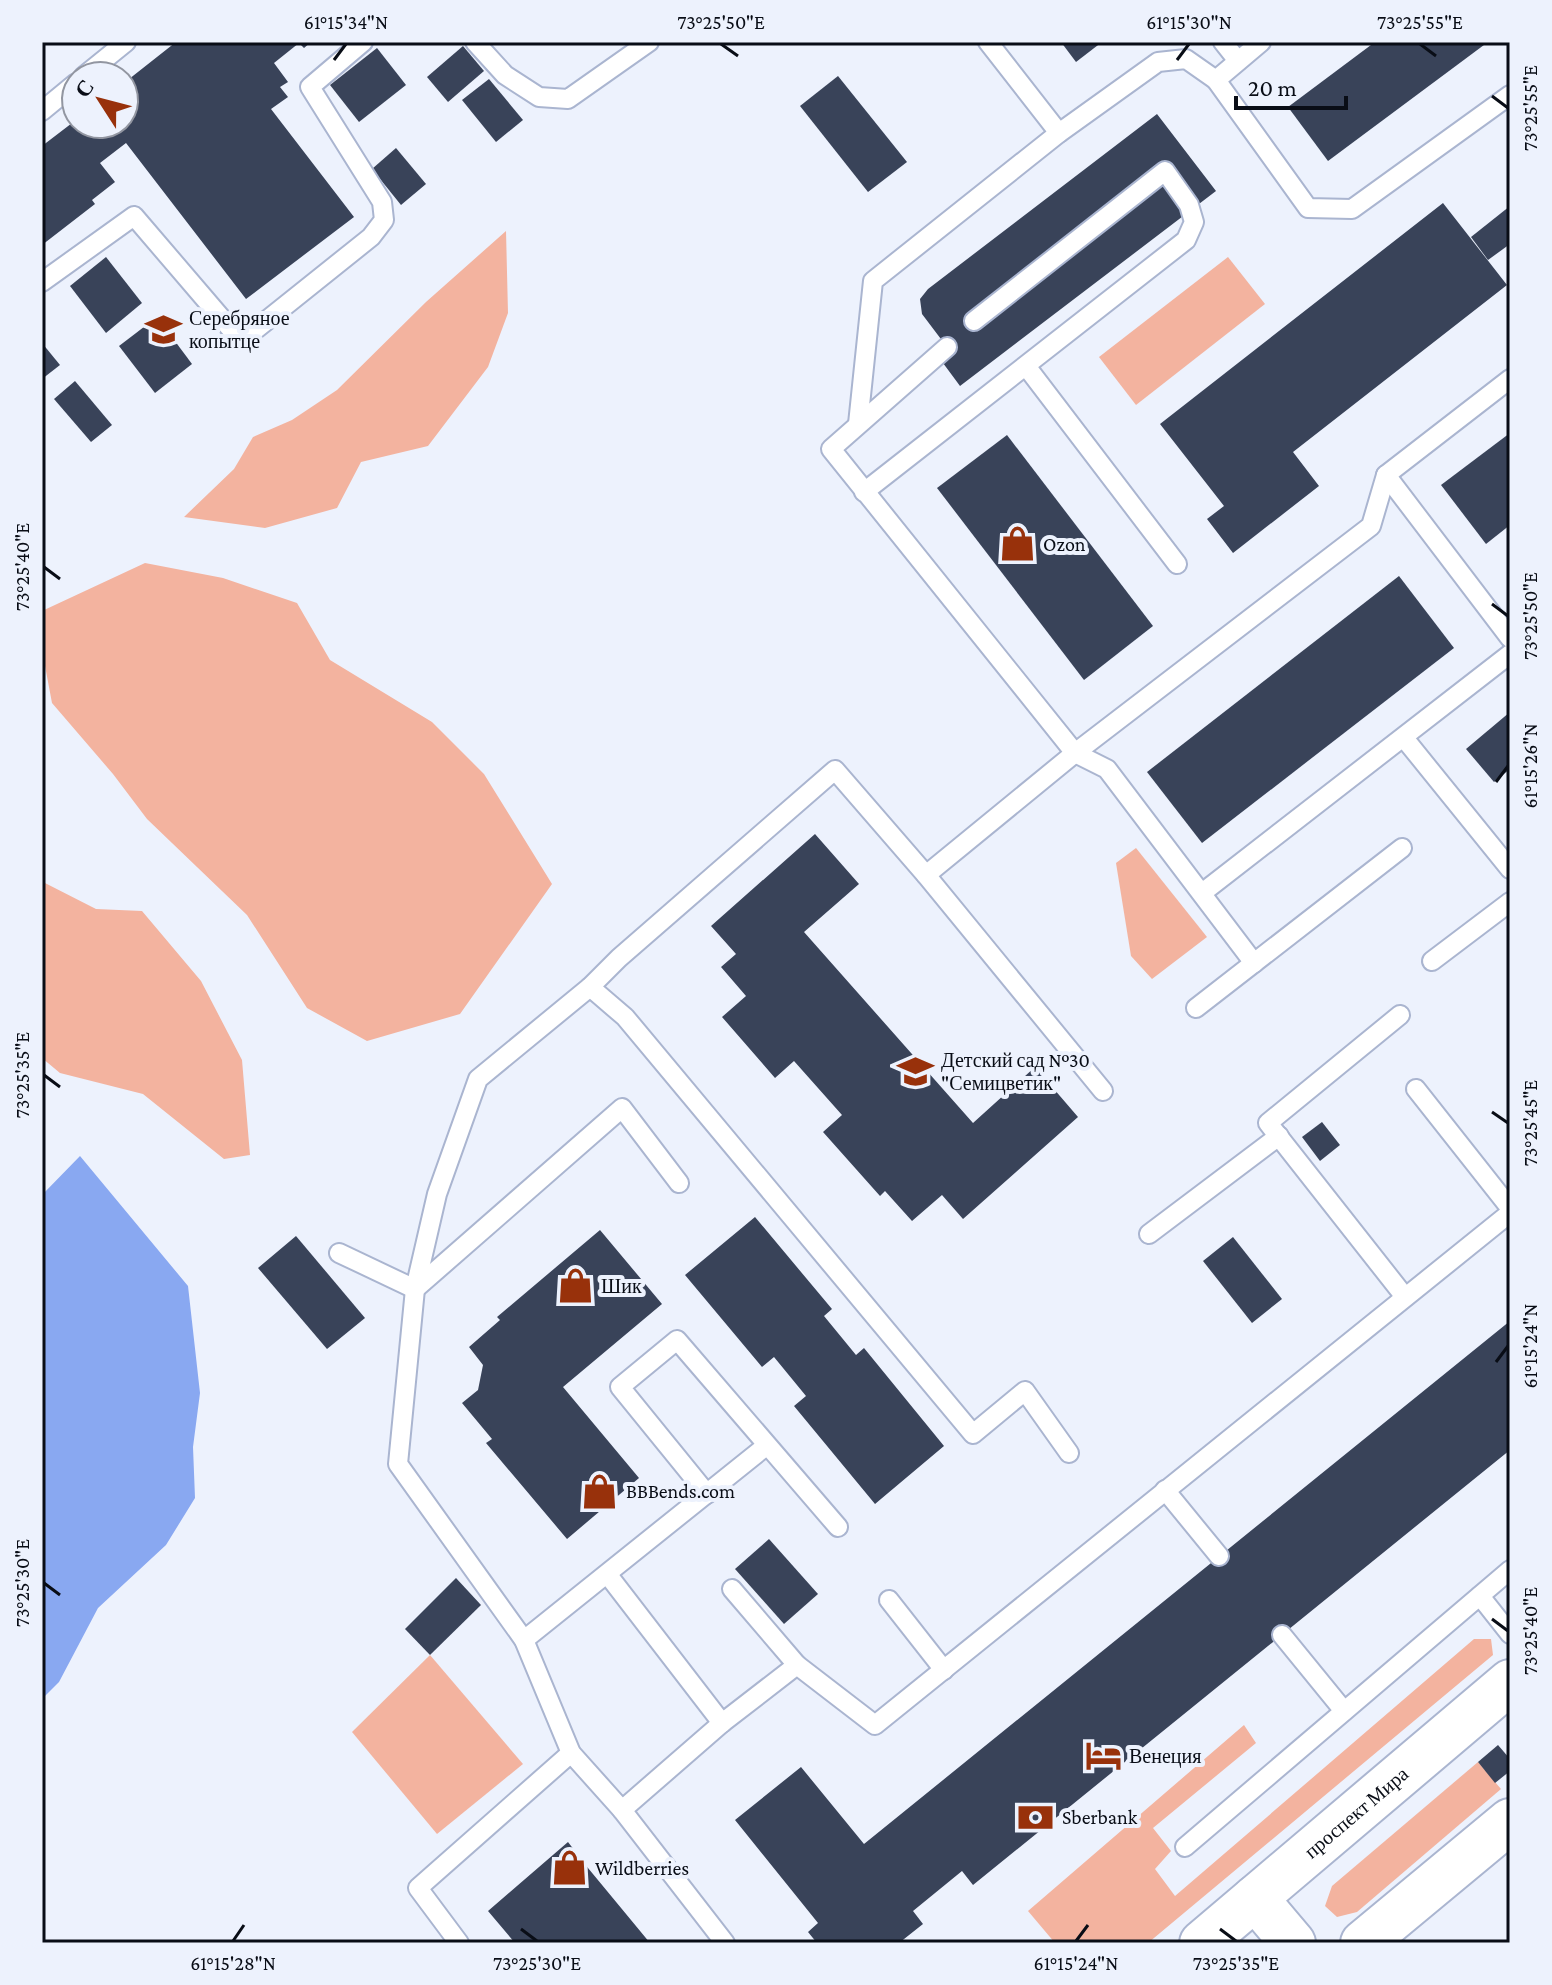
<svg xmlns="http://www.w3.org/2000/svg" width="1552" height="1985" font-family="'Crimson Pro',serif">
	<rect width="100%" height="100%" fill="#edf2fd"/>
	<!-- green -->
	<g fill="#f3b39f">
		<polygon points="506,231 508,313 488,367 428,446 361,462 337,508 265,528 184,517 234,469 253,437 292,420 337,390 426,302"/>
		<polygon points="1228,257 1265,304 1136,405 1099,357"/>
		<polygon points="145,563 223,578 297,603 330,660 432,722 484,774 552,884 460,1014 367,1041 307,1008 247,915 147,819 113,774 52,703 42,650 42,611"/>
		<polygon points="1136,848 1207,937 1152,979 1131,956 1116,863"/>
		<polygon points="42,879 43,882 96,909 142,911 201,981 242,1060 250,1155 224,1159 143,1094 60,1073 42,1058"/>
		<polygon points="1474,1639 1491,1639 1493,1655 1148,1943 1055,1943 1028,1911 1244,1725 1256,1743 1153,1828 1171,1851 1155,1869 1175,1896"/>
		<polygon points="430,1655 523,1764 437,1834 352,1732"/>
		<polygon points="1478,1762 1501,1789 1357,1912 1337,1917 1325,1906 1332,1886"/>
	</g>
	<!-- water -->
	<polygon fill="#89a8f1" points="80,1156 188,1286 200,1393 193,1447 195,1498 166,1545 98,1608 59,1682 42,1699 42,1195"/>
	<!-- building -->
	<g fill="#394359">
		<polygon points="176,42 311,42 304,48 299,43 274,63 288,82 280,87 288,97 271,109 354,217 246,299 126,143 100,163 115,182 92,200 95,204 42,245 42,146 76,120 76,124 124,124 124,83"/>
		<polygon points="1061,42 1102,42 1076,62"/>
		<polygon points="1375,42 1488,42 1328,161 1288,107"/>
		<polygon points="463,46 484,71 448,102 427,77"/>
		<polygon points="377,48 406,85 359,122 330,85"/>
		<polygon points="838,76 907,162 868,192 800,106"/>
		<polygon points="489,79 523,120 496,142 462,100"/>
		<polygon points="1157,114 1216,191 960,386 943,363 953,355 922,314 920,299 928,289"/>
		<polygon points="396,148 426,184 401,205 372,169"/>
		<polygon points="1443,203 1507,285 1293,452 1319,486 1233,553 1207,519 1224,506 1160,424"/>
		<polygon points="1510,206 1510,244 1488,260 1471,237"/>
		<polygon points="106,257 142,303 106,333 70,286"/>
		<polygon points="157,317 192,364 155,393 119,346"/>
		<polygon points="42,343 60,365 42,379"/>
		<polygon points="75,381 112,425 91,442 54,399"/>
		<polygon points="1510,433 1510,525 1486,544 1441,485"/>
		<polygon points="1007,435 1153,626 1084,680 937,488"/>
		<polygon points="1399,576 1454,648 1202,843 1147,772"/>
		<polygon points="1510,712 1510,769 1494,782 1466,749"/>
		<polygon points="815,834 859,884 804,932 973,1123 1035,1067 1078,1117 963,1219 942,1195 912,1221 885,1191 880,1196 823,1132 842,1115 794,1061 775,1078 722,1017 746,996 721,967 736,954 711,926"/>
		<polygon points="1322,1122 1340,1145 1320,1161 1302,1137"/>
		<polygon points="755,1217 832,1309 824,1316 856,1355 864,1348 944,1446 875,1504 794,1406 806,1396 774,1357 762,1367 685,1275"/>
		<polygon points="600,1230 662,1304 563,1387 639,1478 567,1539 486,1443 492,1439 462,1403 478,1390 483,1365 469,1347 500,1320 497,1317"/>
		<polygon points="296,1236 365,1318 327,1349 258,1268"/>
		<polygon points="1233,1237 1282,1299 1252,1323 1203,1261"/>
		<polygon points="1510,1321 1510,1450 973,1885 962,1871 913,1911 923,1924 899,1943 817,1943 808,1932 818,1923 735,1820 801,1767 864,1844"/>
		<polygon points="769,1539 818,1594 784,1624 735,1569"/>
		<polygon points="456,1578 481,1605 430,1655 405,1629"/>
		<polygon points="1498,1745 1510,1759 1510,1771 1495,1783 1478,1762"/>
		<polygon points="568,1842 588,1868 650,1943 515,1943 488,1911"/>
	</g>
	<g fill="none" stroke-linecap="round" stroke-linejoin="round">
		<defs>
			<g id="lane">
				<polyline points="475,42 505,75 539,97 568,99 649,42"/>
				<polyline points="988,42 1059,133"/>
				<polyline points="1223,42 1238,61"/>
				<polyline points="84,76 126,42"/>
				<polyline points="1216,80 1308,208 1352,209 1510,95"/>
				<polyline points="42,111 76,83"/>
				<polyline points="42,282 134,216 241,341 371,237 384,220 382,202 310,87 363,42"/>
				<polyline points="947,347 831,449 1075,753 1107,769 1254,963"/>
				<polyline points="1026,366 1177,564"/>
				<polyline points="858,424 873,281 1059,133 1158,62 1186,59 1216,80 1261,42"/>
				<polyline points="1386,475 1510,638"/>
				<polyline points="864,492 1186,240 1194,222 1189,205 1165,171 974,321"/>
				<polyline points="1404,738 1510,869"/>
				<polyline points="926,875 1075,753 1371,526 1386,475 1510,379"/>
				<polyline points="1202,893 1510,654"/>
				<polyline points="1432,961 1510,902"/>
				<polyline points="590,987 625,1017 973,1434 1025,1391 1069,1453"/>
				<polyline points="1196,1008 1402,848"/>
				<polyline points="1400,1015 1268,1123 1405,1297"/>
				<polyline points="1416,1089 1510,1208"/>
				<polyline points="1149,1234 1279,1136"/>
				<polyline points="339,1253 415,1289 622,1108 679,1183"/>
				<polyline points="1165,1490 1219,1556"/>
				<polyline points="707,1494 620,1387 677,1340 838,1527"/>
				<polyline points="608,1575 722,1723"/>
				<polyline points="732,1589 797,1665"/>
				<polyline points="1480,1596 1510,1634"/>
				<polyline points="889,1600 944,1670"/>
				<polyline points="1282,1635 1344,1711"/>
				<polyline points="524,1640 766,1446"/>
				<polyline points="622,1810 722,1723 797,1665 875,1725 1510,1213"/>
				<polyline points="1185,1847 1510,1570"/>
				<polyline points="459,1943 418,1888 571,1753"/>
				<polyline points="725,1943 622,1810 571,1753 524,1640 398,1464 415,1289 437,1194 478,1079 590,987 619,958 835,770 926,875 1103,1091"/>
			</g>
			<g id="primary">
				<polyline points="1255,1898 1293,1943"/>
				<path id="s1" d="M1202,1943L1510,1682"/>
				<polyline points="1363,1943 1510,1821"/>
			</g>
		</defs>
		<!-- lane casing -->
		<use href="#lane" stroke="#aab5d0" stroke-width="22"/>
		<!-- primary casing -->
		<use href="#primary" stroke="#aab5d0" stroke-width="48"/>
		<!-- lane -->
		<use href="#lane" stroke="#fff" stroke-width="18"/>
		<!-- primary -->
		<use href="#primary" stroke="#fff" stroke-width="44"/>
	</g>
	<!-- ticks -->
	<path fill="none" stroke="#090d16" stroke-width="3" d="M721,44L738,56M1420,44L1436,56M334,60L346,44M1177,60L1189,44M1492,96L1508,108M44,567L60,579M1492,604L1508,616M1496,782L1508,766M44,1075L60,1087M1492,1112L1508,1123M1496,1362L1508,1346M44,1583L60,1595M1492,1619L1508,1631M521,1929L537,1941M1220,1929L1236,1941M233,1941L244,1925M1076,1941L1088,1925"/>
	<!-- icons -->
	<defs>
		<symbol id="school-bare" viewBox="-9 -9 18 18"><path d="M0-5L7-2L0 1L-7-2ZM-4 1L0 2.5L4 1V4Q0 6-4 4Z" fill="#98310b" stroke="#edf2fd" stroke-width="2.5" paint-order="stroke"/></symbol>
		<symbol id="shop-bare" viewBox="-9 -9 18 18"><path d="M-5-2.5h2.3a2.7 3.5 0 0 1 5.4 0H5L5.5 6h-11ZM-1.5-2.5h3a1.5 2.3 0 0 0-3 0Z" fill="#98310b" stroke="#edf2fd" stroke-width="2.5" paint-order="stroke"/></symbol>
		<symbol id="hotel-bare" viewBox="-9 -9 18 18"><path d="M-6-4.5h1.5V1H6V5H4.5V3h-9V5H-6ZM-4 0a1.8 1.8 0 1 1 3.6 0ZM.5 0V-2.5h3Q6-2.5 6 0Z" fill="#98310b" stroke="#edf2fd" stroke-width="2.5" paint-order="stroke"/></symbol>
		<symbol id="bank-bare" viewBox="-9 -9 18 18"><path d="M-6-4H6V4H-6ZM0-2.3a2.3 2.3 0 1 0 0 4.6a2.3 2.3 0 1 0 0-4.6Z" fill="#98310b" stroke="#edf2fd" stroke-width="2.5" paint-order="stroke"/></symbol>
	</defs>
	<g fill-rule="evenodd">
		<use href="#school-bare" x="138" y="304" width="51" height="51"/>
		<use href="#shop-bare" x="992" y="518" width="51" height="51"/>
		<use href="#school-bare" x="890" y="1046" width="51" height="51"/>
		<use href="#shop-bare" x="550" y="1260" width="51" height="51"/>
		<use href="#shop-bare" x="574" y="1466" width="51" height="51"/>
		<use href="#hotel-bare" x="1078" y="1730" width="51" height="51"/>
		<use href="#bank-bare" x="1010" y="1792" width="51" height="51"/>
		<use href="#shop-bare" x="544" y="1842" width="51" height="51"/>
	</g>
	<g text-anchor="middle" dominant-baseline="central" stroke-width="8" stroke-linejoin="round" paint-order="stroke">
		<!-- poi labels -->
		<g font-size="20" fill="#090d16" stroke="#edf2fd" text-anchor="start">
			<text x="189" y="318">Серебряное<tspan x="189" dy="23">копытце</tspan></text>
			<text x="1043" y="544">Ozon</text>
			<text x="941" y="1060">Детский сад №30<tspan x="941" dy="23">"Семицветик"</tspan></text>
			<text x="601" y="1286">Шик</text>
			<text x="626" y="1491">BBBends.com</text>
			<text x="1129" y="1756">Венеция</text>
			<text x="1062" y="1817">Sberbank</text>
			<text x="595" y="1868">Wildberries</text>
		</g>
		<!-- street labels -->
		<g font-size="20" fill="#090d16" stroke="#edf2fd">
			<text stroke="none"><textPath href="#s1" startOffset="202">проспект Мира</textPath></text>
		</g>
	</g>
	<!-- border -->
	<rect width="1552" height="1985" fill="none" stroke="#edf2fd" stroke-width="88"/>
	<!-- north arrow -->
	<g transform="translate(100 100) rotate(306)"><circle r="38" fill="#edf2fd" stroke="#9296a1" stroke-width="2"/>
	<path d="M0-6L14 30L0 20L-14 30Z" fill="#98310b"/>
	<text y="-12" font-size="22" font-weight="bold" text-anchor="middle" fill="#090d16">С</text>
	</g>
	<!-- scale -->
	<path d="M1236 96v12h110v-12" fill="none" stroke="#090d16" stroke-width="4"/>
	<text x="1248" y="96" font-size="24" fill="#090d16" stroke="#edf2fd" stroke-width="6" paint-order="stroke">20 m</text>
	<rect x="44" y="44" width="1464" height="1897" fill="none" stroke="#090d16" stroke-width="3"/>
	<g font-size="20" text-anchor="middle" fill="#090d16">
		<text x="346" y="29">61°15'34"N</text>
		<text x="721" y="29">73°25'50"E</text>
		<text x="1189" y="29">61°15'30"N</text>
		<text x="1420" y="29">73°25'55"E</text>
		<text transform="translate(1530 108) rotate(-90)" y="7">73°25'55"E</text>
		<text transform="translate(22 567) rotate(-90)" y="7">73°25'40"E</text>
		<text transform="translate(1530 616) rotate(-90)" y="7">73°25'50"E</text>
		<text transform="translate(1530 766) rotate(-90)" y="7">61°15'26"N</text>
		<text transform="translate(22 1075) rotate(-90)" y="7">73°25'35"E</text>
		<text transform="translate(1530 1123) rotate(-90)" y="7">73°25'45"E</text>
		<text transform="translate(1530 1346) rotate(-90)" y="7">61°15'24"N</text>
		<text transform="translate(22 1583) rotate(-90)" y="7">73°25'30"E</text>
		<text transform="translate(1530 1631) rotate(-90)" y="7">73°25'40"E</text>
		<text x="233" y="1970">61°15'28"N</text>
		<text x="537" y="1970">73°25'30"E</text>
		<text x="1076" y="1970">61°15'24"N</text>
		<text x="1236" y="1970">73°25'35"E</text>
	</g>
</svg>
